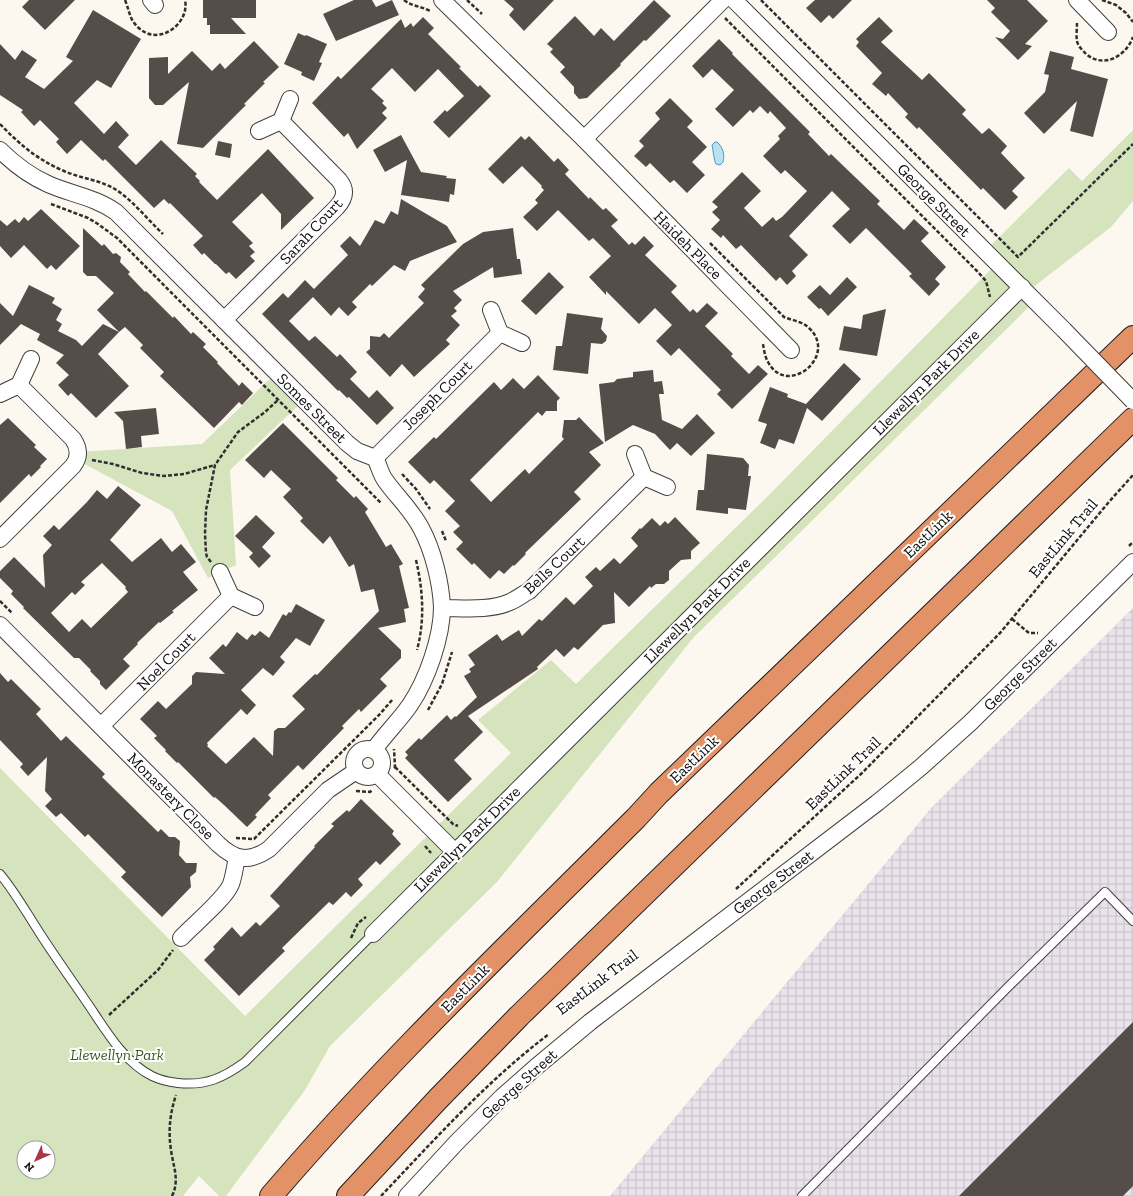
<svg xmlns="http://www.w3.org/2000/svg" width="1133" height="1196" font-family="'Zilla Slab',serif">
	<defs>
		<pattern id="industrial-grid" width="8" height="8" patternUnits="userSpaceOnUse"><rect width="8" height="8" fill="#e9e2eb"/><path d="M0 4h8M4 0v8" fill="none" stroke="#c7c1c8"/></pattern>
	</defs>
	<rect width="100%" height="100%" fill="#fdf8ef"/>
	<!-- industrial -->
	<polygon fill="url(#industrial-grid)" points="1133,608 1133,1196 610,1196 932,807"/>
	<!-- park -->
	<g fill="#d5e4bc" fill-rule="evenodd">
		<path d="M1133,130V201L1111,227L1027,292L1035,301L694,637L497,882L330,1046L305,1090L226,1196H219L199,1176L183,1196H0V768L245,1016L511,753L478,720L551,660L576,684L769,495L997,263L985,251L1069,168L1082,181ZM24,1148H48V1172H24Z"/>
		<polygon points="276,373 304,400 230,470 236,565 208,578 172,511 77,460 78,452 202,444"/>
	</g>
	<!-- water -->
	<path fill="#b9e1ef" stroke="#499cbd" d="M715,142H717C723,147 725,155 723,162L720,165L716,164C714,161 713,149 712,145Z"/>
	<!-- building -->
	<g fill="#544d4a" fill-rule="evenodd">
		<polygon points="29,0 75,0 45,30 22,7"/>
		<polygon points="203,0 256,0 256,18 231,18 246,34 210,34 210,25 207,25 207,18 203,18"/>
		<polygon points="354,0 372,0 376,7 392,0 399,15 336,41 323,14"/>
		<polygon points="504,0 554,0 524,31 509,15 514,9"/>
		<polygon points="654,0 671,16 646,41 644,40 620,64 621,65 587,98 579,99 574,93 574,87 560,72 565,67 550,52 553,49 547,44 575,16 594,36 601,28 614,41"/>
		<polygon points="815,0 852,0 833,19 829,15 821,23 806,8"/>
		<polygon points="987,0 1027,0 1048,21 1025,44 1032,46 1018,60 995,37 1003,39 1010,31 991,12 995,8"/>
		<polygon points="93,10 141,39 111,88 97,80 74,103 104,134 116,121 129,135 118,147 136,165 161,140 197,174 195,176 200,181 199,182 217,200 268,149 314,198 281,230 281,214 262,193 232,222 253,243 249,246 255,252 250,256 255,261 236,279 229,272 226,274 216,264 215,264 204,253 202,255 193,245 203,236 170,203 169,204 164,199 154,208 105,159 103,161 81,140 67,154 56,142 59,139 40,120 34,126 21,112 23,110 0,95 0,44 15,60 22,50 37,60 25,77 44,89 73,61 66,57"/>
		<polygon points="423,17 434,28 428,34 461,67 459,68 478,87 480,85 491,96 449,138 433,122 445,110 447,112 464,96 438,69 415,92 392,68 371,89 384,101 382,103 387,108 382,113 387,118 357,149 348,133 344,137 312,103 338,76 341,79 401,19 405,28 411,23 413,27"/>
		<polygon points="879,17 893,31 881,42 922,80 929,73 966,110 962,114 982,134 989,128 1007,146 1001,153 1025,178 1012,191 1018,197 1005,210 983,188 981,190 919,127 917,129 905,117 908,114 888,93 886,96 872,84 882,73 856,46 859,42 856,39"/>
		<polygon points="298,33 305,36 306,35 327,44 319,62 322,63 314,81 301,75 302,72 284,64"/>
		<polygon points="719,39 733,53 732,54 810,132 808,134 829,156 831,154 880,201 877,204 904,230 914,219 929,233 921,241 946,267 935,279 940,284 929,296 909,276 912,274 866,228 850,244 832,226 850,209 832,191 789,236 808,255 792,271 796,276 787,285 780,277 776,281 741,245 736,249 723,235 721,238 711,229 720,220 712,212 718,207 712,202 742,172 761,191 744,208 762,227 773,217 776,221 782,217 807,191 785,170 781,174 763,156 780,139 778,136 786,128 770,111 768,114 760,106 753,113 750,110 733,127 715,109 734,90 712,69 703,78 692,66"/>
		<polygon points="254,41 279,67 263,82 265,83 244,104 246,105 203,148 177,144 189,82 163,105 155,105 149,98 149,58 168,57 168,74 192,51 212,71 220,63 225,69"/>
		<polygon points="1050,51 1074,57 1071,69 1108,79 1093,137 1070,131 1077,101 1044,134 1024,113 1045,92 1049,75 1044,74"/>
		<polygon points="670,98 693,121 687,127 707,147 692,162 705,175 687,193 674,180 670,183 650,163 646,167 634,156 644,146 639,141 660,119 655,113"/>
		<polygon points="401,135 421,172 447,176 446,178 456,179 454,195 450,194 449,202 401,195 407,160 385,172 373,150"/>
		<polygon points="521,136 525,140 529,136 554,162 558,158 569,170 565,174 589,199 590,197 603,210 606,208 618,220 611,226 629,245 632,242 635,245 644,236 654,246 645,255 677,286 671,292 690,312 693,309 697,313 707,303 718,313 705,326 733,354 731,356 749,374 758,365 768,374 732,409 717,394 721,390 679,348 671,356 656,341 672,325 655,308 639,324 606,291 606,295 589,277 611,256 593,238 589,241 558,210 537,231 523,217 538,203 535,200 544,190 541,187 542,186 522,166 503,184 488,169"/>
		<polygon points="218,141 232,144 230,158 215,155"/>
		<polygon points="401,199 447,226 457,242 410,261 405,271 394,265 372,286 370,284 352,302 357,307 348,316 339,307 331,316 313,297 289,321 309,341 315,336 337,357 340,354 357,372 350,379 369,398 377,390 394,408 377,425 349,397 347,398 339,390 338,391 262,314 283,293 288,298 305,280 314,289 348,255 340,246 350,236 360,246 375,220 384,224 391,211 398,215"/>
		<polygon points="41,209 80,246 56,270 51,265 47,269 24,245 11,258 0,246 0,220 7,226 15,219 19,223 24,217 28,221"/>
		<polygon points="83,228 102,246 104,244 113,254 116,253 121,257 120,262 130,272 128,274 145,292 146,291 173,318 174,316 191,334 193,332 206,344 203,347 218,362 217,363 239,386 242,382 253,393 242,405 239,402 214,428 160,376 164,372 140,348 143,345 125,327 119,332 97,310 114,293 96,276 87,276 83,272"/>
		<polygon points="513,228 517,259 520,259 522,274 494,278 493,267 453,291 462,300 454,308 457,311 451,316 460,325 446,340 450,344 414,377 402,364 390,377 366,352 370,349 370,336 380,337 384,333 389,338 424,303 418,297 425,289 421,285 463,244 483,232"/>
		<polygon points="549,272 564,287 536,315 521,301"/>
		<polygon points="847,277 857,287 828,316 821,308 819,309 807,297 820,285 830,295"/>
		<polygon points="29,285 55,298 52,303 62,309 56,320 62,324 58,331 76,340 82,346 103,324 119,332 98,354 129,386 96,418 71,393 68,396 58,385 69,375 56,363 64,355 37,340 40,334 21,324 0,345 0,303 13,316"/>
		<polygon points="886,309 877,356 839,350 844,326 861,329 863,315"/>
		<polygon points="567,313 603,318 601,329 607,336 606,341 602,344 591,343 588,374 553,370 556,346 562,346"/>
		<polygon points="844,363 861,379 822,421 807,408 794,444 779,439 775,449 760,443 767,424 758,421 770,387 788,394 787,397 806,404"/>
		<polygon points="653,370 654,382 662,381 664,394 659,394 662,420 682,429 697,414 715,433 691,456 677,443 670,450 655,434 633,425 605,442 599,384 614,382 617,379 633,377 633,372"/>
		<polygon points="538,375 560,398 557,401 557,411 546,411 542,416 538,412 470,480 491,502 525,469 529,474 564,439 562,437 564,420 576,420 579,417 604,443 589,452 601,465 574,492 581,499 525,553 526,554 514,566 513,565 504,574 499,570 490,579 474,563 472,565 456,549 463,542 453,532 460,526 445,511 455,501 434,480 430,484 408,462 434,437 436,439 494,382 501,390 513,378 524,389"/>
		<polygon points="156,408 159,434 141,436 142,447 126,449 123,421 114,412"/>
		<polygon points="8,418 36,445 34,447 47,459 40,466 41,467 31,477 29,474 0,503 0,425"/>
		<polygon points="283,423 338,478 336,480 354,498 356,496 368,509 365,512 386,547 391,544 403,564 399,566 409,608 404,609 406,622 378,628 401,650 401,658 380,679 387,686 361,712 359,709 342,726 344,728 303,770 298,765 268,795 271,798 255,815 257,817 247,827 224,805 215,797 214,798 178,762 177,763 165,751 166,750 154,738 157,736 140,719 158,701 166,709 192,684 192,676 196,672 225,674 209,658 223,644 226,647 237,632 247,640 252,634 255,636 260,631 269,638 283,614 286,616 289,612 291,613 296,604 325,620 310,646 296,638 280,657 285,662 273,676 263,668 241,690 256,705 247,715 241,709 207,743 208,745 207,746 226,764 254,737 273,756 274,731 278,728 285,728 305,709 292,696 315,674 317,675 379,611 374,589 361,592 354,564 349,567 330,536 323,544 300,521 303,518 283,497 291,489 271,470 264,478 245,460"/>
		<polygon points="707,454 743,458 749,465 748,476 751,476 746,510 728,508 728,514 696,510 698,490 704,490"/>
		<path d="M118,486L141,505L110,540L132,562L161,538L172,552L181,544L196,562L183,572L198,590L172,611L174,612L160,623L159,622L137,643L138,644L123,659L130,666L106,690L100,684V681L90,671L91,670L79,658H74L23,608L24,607L11,594L13,591L0,578V571L14,557L45,588L43,555L52,545L43,536L54,525L59,530L87,502L97,490L107,499ZM102,563L126,587L125,588L128,592L91,628L82,619L69,632L51,613L72,592L75,595L85,585L81,582Z"/>
		<polygon points="256,515 275,533 262,547 271,556 259,568 249,557 253,553 235,536"/>
		<polygon points="675,517 700,543 691,551 691,559 681,560 669,571 669,580 664,584 656,584 651,588 650,586 629,607 614,592 615,623 603,625 578,650 574,647 564,657 556,649 537,667 538,669 468,716 483,732 454,760 472,779 448,802 405,758 408,755 405,752 419,738 421,740 447,715 451,720 455,716 456,717 477,697 464,676 471,672 469,669 475,665 468,655 497,634 502,641 519,630 522,636 539,619 542,621 566,597 574,605 593,586 585,577 596,567 600,571 614,558 620,564 638,546 631,538 640,528 641,529 652,518 660,526 665,521 668,524"/>
		<polygon points="0,673 8,682 11,679 41,709 36,714 61,741 66,736 105,774 102,777 158,832 161,829 169,837 175,837 180,841 179,855 186,863 197,863 196,872 190,877 191,887 162,917 121,877 126,872 88,834 85,837 61,813 56,817 45,806 52,799 45,791 47,757 28,776 20,767 23,764 0,740"/>
		<polygon points="361,799 394,831 392,834 401,844 380,865 376,861 358,879 363,885 351,897 346,892 333,905 329,902 282,948 285,951 239,996 204,960 215,949 213,947 232,927 241,937 256,922 260,926 280,906 270,896 315,847 314,846 334,826 331,824 347,810 349,812"/>
		<polygon points="1133,1022 1133,1186 1123,1196 959,1196"/>
	</g>
	<g fill="none" stroke-linecap="round" stroke-linejoin="round">
		<defs>
			<g id="service">
				<path d="M0,874C15,892 26,912 39,932C55,957 73,982 90,1007C106,1031 125,1063 152,1076C160,1080 169,1082 178,1083C206,1086 223,1078 245,1062L373,934"/>
				<polyline points="802,1196 1008,987 1105,892 1133,921"/>
			</g>
			<g id="minor">
				<polyline points="151,0 155,5"/>
				<polyline points="442,0 584,139 791,350"/>
				<polyline points="734,0 1064,330"/>
				<polyline points="1077,0 1108,32"/>
				<polyline points="259,131 281,121 290,99"/>
				<polyline points="584,139 723,0"/>
				<path d="M0,150C14,164 30,176 48,184C70,194 95,197 116,212L347,443L357,451L375,458C379,465 380,473 385,480C397,497 411,509 421,528C433,550 441,583 442,607C442,637 427,680 410,705C399,721 385,734 374,750"/>
				<polyline points="491,310 500,333 522,343"/>
				<path d="M224,320L337,207C345,198 347,190 339,180L281,121"/>
				<polyline points="0,394 19,385 31,359"/>
				<polyline points="635,454 644,477 667,487"/>
				<polyline points="375,458 500,333"/>
				<path d="M0,539L73,466C80,457 79,448 73,439L19,385"/>
				<polyline points="220,572 231,596 255,607"/>
				<path d="M442,608C464,608 489,611 510,602C517,599 523,594 529,591L644,477"/>
				<path d="M0,625L218,844C235,860 249,863 269,849L328,790L356,771"/>
				<polyline points="101,726 231,596"/>
				<circle cx="368" cy="763" r="14"/>
				<polyline points="377,774 455,852"/>
				<polyline points="373,934 1022,287"/>
				<path d="M181,938C192,926 226,898 231,884C234,876 235,866 237,857"/>
				<polyline points="407,1196 457,1142 502,1097 536,1067 590,1022 877,803 921,767 970,723 1133,562"/>
			</g>
			<g id="motorway">
				<path d="M271,1196C385,1063 512,942 636,818L659,793L1133,337"/>
				<polyline points="348,1196 438,1099 519,1016 1133,419"/>
			</g>
		</defs>
		<!-- service casing -->
		<use href="#service" stroke="#404040" stroke-width="10"/>
		<!-- minor casing -->
		<use href="#minor" stroke="#404040" stroke-width="18"/>
		<!-- motorway casing -->
		<use href="#motorway" stroke="#1e1e1e" stroke-width="24"/>
		<!-- path -->
		<g stroke="#2f2f2f" stroke-width="2.5" stroke-dasharray="4 2" stroke-linecap="butt">
			<path d="M125,0C130,12 129,20 140,29C160,46 190,23 185,0"/>
			<path d="M404,0C413,7 421,6 430,11"/>
			<polyline points="467,0 482,14"/>
			<polyline points="761,0 1018,257 1133,144"/>
			<polyline points="1102,0 1116,5 1126,13 1133,22"/>
			<polyline points="725,18 977,271 986,281 990,297"/>
			<path d="M1077,23C1077,28 1076,36 1077,41C1078,47 1083,50 1086,54C1104,69 1126,56 1133,37"/>
			<path d="M0,124C19,144 38,160 64,171C82,179 102,180 118,191C135,203 148,220 163,234"/>
			<polyline points="51,204 88,218 98,224 117,238 381,503"/>
			<path d="M710,243L784,317C793,321 802,321 809,328C839,356 787,398 768,362C765,357 764,350 763,344"/>
			<polyline points="92,460 113,464 142,473 164,476 184,474 215,465"/>
			<polyline points="402,474 416,489 430,509"/>
			<polyline points="442,531 446,541"/>
			<polyline points="1129,546 1133,542"/>
			<path d="M416,560C423,590 425,620 417,650"/>
			<polyline points="211,562 207,557 206,553 205,534 206,510 215,465 238,432 265,412 278,400"/>
			<polyline points="0,601 12,613"/>
			<polyline points="1012,619 1029,633 1038,633"/>
			<polyline points="428,710 442,684 452,652"/>
			<polyline points="395,767 453,824 458,826"/>
			<polyline points="394,768 395,767 394,749"/>
			<polyline points="356,791 370,792 372,790"/>
			<polyline points="236,838 254,839 379,715 393,699"/>
			<polyline points="425,846 431,853"/>
			<polyline points="736,889 862,773 1000,633 1108,503 1133,475"/>
			<polyline points="351,938 358,923 366,917"/>
			<polyline points="109,1015 158,970 173,950"/>
			<path d="M172,1196C180,1180 173,1166 171,1150C168,1131 170,1113 176,1095"/>
			<path d="M381,1196C435,1139 487,1081 549,1034"/>
		</g>
		<!-- service -->
		<use href="#service" stroke="#fff" stroke-width="8"/>
		<!-- minor -->
		<use href="#minor" stroke="#fff" stroke-width="16"/>
		<!-- motorway -->
		<use href="#motorway" stroke="#e39167" stroke-width="22"/>
		<defs>
			<polyline id="minor-bridge" points="1064,330 1133,401"/>
		</defs>
		<!-- minor-bridge casing -->
		<use href="#minor-bridge" stroke="#404040" stroke-width="18" stroke-linecap="butt"/>
		<!-- minor-bridge -->
		<use href="#minor-bridge" stroke="#fff" stroke-width="16"/>
	</g>
	<g text-anchor="middle" dominant-baseline="central" stroke-width="4" stroke-linejoin="round" paint-order="stroke">
		<!-- street labels -->
		<g font-size="16" fill="#0d0d0d" stroke="#fff">
			<text transform="translate(934 200) rotate(45)">George Street</text>
			<text transform="translate(311 231) rotate(-47)">Sarah Court</text>
			<text transform="translate(688 245) rotate(45)">Haideh Place</text>
			<text transform="translate(926 382) rotate(-45)">Llewellyn Park Drive</text>
			<text transform="translate(437 395) rotate(-45)">Joseph Court</text>
			<text transform="translate(312 408) rotate(45)">Somes Street</text>
			<text transform="translate(928 534) rotate(-44)">EastLink</text>
			<text transform="translate(1063 538) rotate(-50)">EastLink Trail</text>
			<text transform="translate(554 565) rotate(-43)">Bells Court</text>
			<text transform="translate(697 610) rotate(-45)">Llewellyn Park Drive</text>
			<text transform="translate(166 661) rotate(-45)">Noel Court</text>
			<text transform="translate(1020 674) rotate(-45)">George Street</text>
			<text transform="translate(694 759) rotate(-44)">EastLink</text>
			<text transform="translate(843 773) rotate(-44)">EastLink Trail</text>
			<text transform="translate(171 796) rotate(45)">Monastery Close</text>
			<text transform="translate(467 839) rotate(-45)">Llewellyn Park Drive</text>
			<text transform="translate(773 882) rotate(-37)">George Street</text>
			<text transform="translate(597 982) rotate(-37)">EastLink Trail</text>
			<text transform="translate(465 988) rotate(-45)">EastLink</text>
			<text transform="translate(519 1084) rotate(-42)">George Street</text>
		</g>
		<!-- park labels -->
		<g font-size="16" font-style="italic" fill="#375d25" stroke="#fff">
			<text x="117" y="1054">Llewellyn Park</text>
		</g>
	</g>
	<!-- north arrow -->
	<g transform="translate(36 1160) rotate(225)"><circle r="19" fill="#ffffff" stroke="#9e9e9e"/>
	<path d="M0-3L7 15L0 10L-7 15Z" fill="#ac3549"/>
	<text y="-6" font-size="11" font-weight="bold" text-anchor="middle" fill="#0d0d0d">N</text>
	</g>
</svg>
